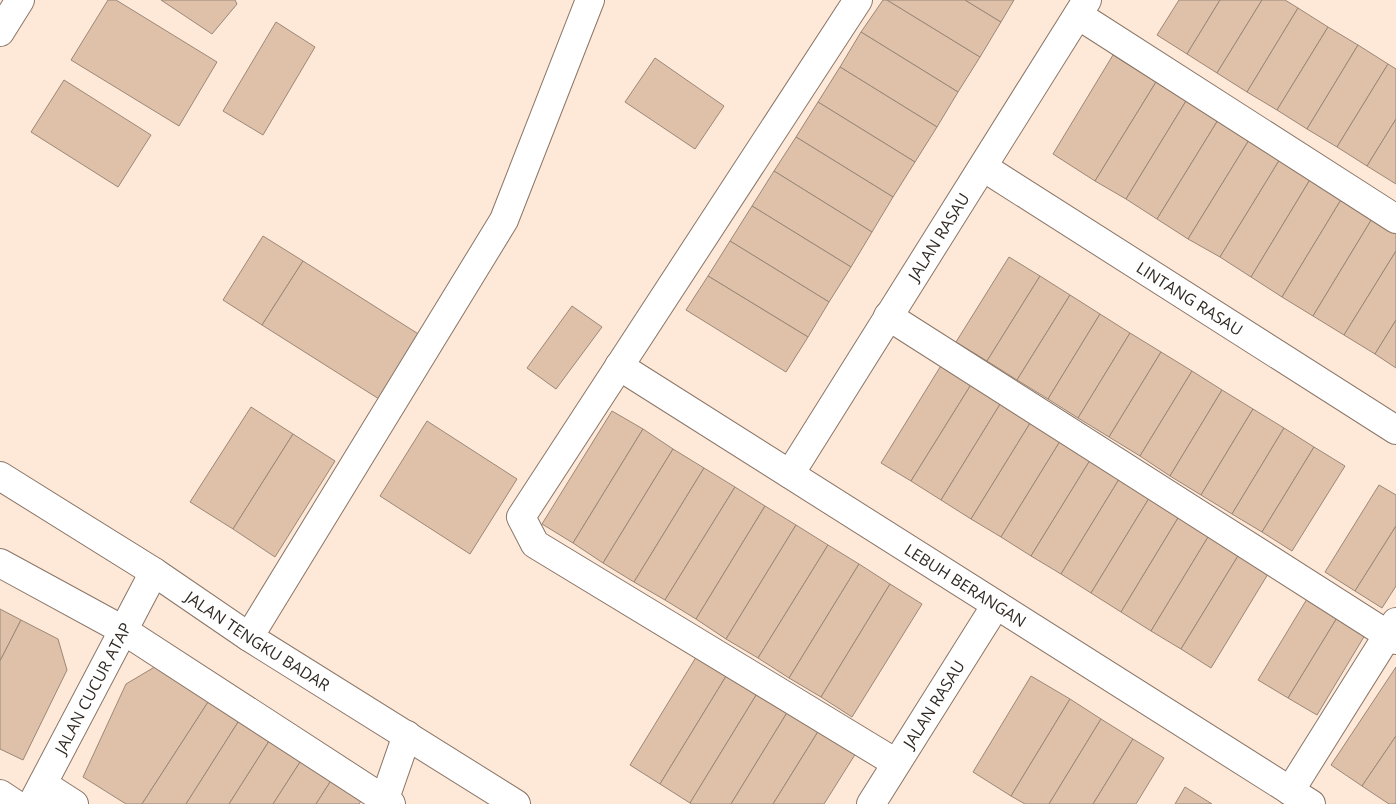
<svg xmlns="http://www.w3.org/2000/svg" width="1396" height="804" font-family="'Open Sans',sans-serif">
	<rect width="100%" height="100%" fill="#fee8d8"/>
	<!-- building -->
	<g fill="#dfc1a9" stroke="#9b8878">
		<polygon points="108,0 116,0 217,62 179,126 71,60"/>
		<polygon points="161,0 235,0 237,4 212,34"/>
		<polygon points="883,0 887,0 980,57 958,92 861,32"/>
		<polygon points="887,0 965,0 1001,22 980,57"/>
		<polygon points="965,0 1014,0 1001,22"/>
		<polygon points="1179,0 1220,0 1187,54 1157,35"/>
		<polygon points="1220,0 1262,0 1217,73 1187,54"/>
		<polygon points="1262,0 1285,0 1298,8 1247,92 1217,73"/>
		<polygon points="1298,8 1328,27 1277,110 1247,92"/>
		<polygon points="276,22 315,47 263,135 223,111"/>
		<polygon points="1328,27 1358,45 1307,129 1277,110"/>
		<polygon points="861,32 958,92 937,127 840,67"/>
		<polygon points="1358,45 1388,64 1337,147 1307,129"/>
		<polygon points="1113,55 1156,82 1095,181 1053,154"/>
		<polygon points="655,58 724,106 695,149 625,102"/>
		<polygon points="1388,64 1396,69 1396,119 1367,166 1337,147"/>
		<polygon points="840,67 937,127 915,162 818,102"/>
		<polygon points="64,80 151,135 118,187 31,132"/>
		<polygon points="1156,82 1186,101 1126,199 1095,181"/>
		<polygon points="1186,101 1218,120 1157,219 1126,199"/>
		<polygon points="818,102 915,162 893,197 796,137"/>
		<polygon points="1396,119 1396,184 1367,166"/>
		<polygon points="1218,120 1249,140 1188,239 1157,219"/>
		<polygon points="796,137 893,197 872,232 774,171"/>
		<polygon points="1249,140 1280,159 1220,257 1188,239"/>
		<polygon points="1280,159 1311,178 1251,277 1220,257"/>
		<polygon points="774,171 872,232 851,267 752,206"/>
		<polygon points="1311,178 1342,198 1282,297 1251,277"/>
		<polygon points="1342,198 1373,217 1313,316 1282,297"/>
		<polygon points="752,206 851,267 829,302 730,241"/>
		<polygon points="1373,217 1396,231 1396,251 1344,335 1313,316"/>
		<polygon points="263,236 303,261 262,325 223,300"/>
		<polygon points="730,241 829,302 808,337 708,276"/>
		<polygon points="1396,251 1396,320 1375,354 1344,335"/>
		<polygon points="1009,257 1040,276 987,361 956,342"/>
		<polygon points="303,261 420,335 379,399 262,325"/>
		<polygon points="708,276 808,337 786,372 686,310"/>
		<polygon points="1040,276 1070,295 1017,380 987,361"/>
		<polygon points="1070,295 1100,314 1048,399 1017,380"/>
		<polygon points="572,306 602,327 556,389 527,368"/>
		<polygon points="1100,314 1130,333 1078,418 1048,399"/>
		<polygon points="1396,320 1396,368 1375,354"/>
		<polygon points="1130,333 1161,352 1109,437 1078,418"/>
		<polygon points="1161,352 1192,371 1140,456 1109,437"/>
		<polygon points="942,364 972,383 911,481 881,463"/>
		<polygon points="1192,371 1222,390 1170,476 1140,456"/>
		<polygon points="972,383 1002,401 941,500 911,481"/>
		<polygon points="1222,390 1253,409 1201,495 1170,476"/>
		<polygon points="1002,401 1032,420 971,519 941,500"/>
		<polygon points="251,407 293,434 233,529 190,502"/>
		<polygon points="1253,409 1284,428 1232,514 1201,495"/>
		<polygon points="612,411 643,429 573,543 542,524"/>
		<polygon points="1032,420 1062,438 1001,537 971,519"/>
		<polygon points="427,421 517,479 470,554 380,496"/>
		<polygon points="1284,428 1314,447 1262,532 1232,514"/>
		<polygon points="643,429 673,449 603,563 573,543"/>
		<polygon points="293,434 335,461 275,557 233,529"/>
		<polygon points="1062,438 1092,457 1031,556 1001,537"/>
		<polygon points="1314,447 1345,466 1292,551 1262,532"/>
		<polygon points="673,449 704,468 634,582 603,563"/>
		<polygon points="1092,457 1121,476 1061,574 1031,556"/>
		<polygon points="704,468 735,487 665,600 634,582"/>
		<polygon points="1121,476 1151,495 1091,593 1061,574"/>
		<polygon points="1379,485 1396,495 1396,526 1355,591 1325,572"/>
		<polygon points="735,487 765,506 696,619 665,600"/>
		<polygon points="1151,495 1181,513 1121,612 1091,593"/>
		<polygon points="765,506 796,525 726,639 696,619"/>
		<polygon points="1181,513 1211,532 1151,631 1121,612"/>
		<polygon points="796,525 828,545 758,658 726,639"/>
		<polygon points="1396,526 1396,586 1382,608 1355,591"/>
		<polygon points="1211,532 1241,551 1181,649 1151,631"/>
		<polygon points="828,545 859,564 789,678 758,658"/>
		<polygon points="1241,551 1271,569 1211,668 1181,649"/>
		<polygon points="859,564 890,584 821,697 789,678"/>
		<polygon points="890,584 922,604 852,717 821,697"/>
		<polygon points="1310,594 1340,613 1288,698 1258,680"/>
		<polygon points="0,609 21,620 0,661"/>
		<polygon points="1340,613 1368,630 1317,715 1288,698"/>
		<polygon points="21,620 58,639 67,670 23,760 0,749 0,661"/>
		<polygon points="698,654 728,673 660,784 630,765"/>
		<polygon points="158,665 210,699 142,804 126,804 83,777 126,684"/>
		<polygon points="1396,667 1396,736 1362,786 1331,765"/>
		<polygon points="728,673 758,692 690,803 660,784"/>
		<polygon points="1031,676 1070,699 1011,796 973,772"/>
		<polygon points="758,692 788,711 731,804 692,804 690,803"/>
		<polygon points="210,699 240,719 186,804 142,804"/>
		<polygon points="1070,699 1101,719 1049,804 1025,804 1011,796"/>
		<polygon points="788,711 819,730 773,804 731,804"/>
		<polygon points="240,719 271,738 229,804 186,804"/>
		<polygon points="1101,719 1133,739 1093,804 1049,804"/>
		<polygon points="819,730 856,753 824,804 773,804"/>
		<polygon points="1396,736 1396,804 1389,804 1362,786"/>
		<polygon points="271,738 302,759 273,804 229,804"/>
		<polygon points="1133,739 1164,758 1136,804 1093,804"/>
		<polygon points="302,759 332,779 316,804 273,804"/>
		<polygon points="332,779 363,798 359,804 316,804"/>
		<polygon points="1185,787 1212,804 1175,804"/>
	</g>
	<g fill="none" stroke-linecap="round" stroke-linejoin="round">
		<defs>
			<g id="minor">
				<polyline points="858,0 521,517 535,544 896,763"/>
				<polyline points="1078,15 1396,219"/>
				<polyline points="0,32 20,0"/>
				<path id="s1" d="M983,167L1396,430"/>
				<polyline points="888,316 1396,640"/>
				<path id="s2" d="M619,366L1311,804"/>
				<path id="s3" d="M790,474L1087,0"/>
				<path id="s4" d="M0,476L154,572L249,637L516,804"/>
				<polyline points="0,563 123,630 391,804"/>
				<polyline points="249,637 504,220 590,0"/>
				<polyline points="43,784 74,804"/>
				<polyline points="1290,791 1396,622"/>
				<polyline points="0,794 15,804"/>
				<path id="s5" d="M32,804L154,572"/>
				<polyline points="383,804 407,735"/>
				<path id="s6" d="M871,804L996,605"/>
			</g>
		</defs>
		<!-- minor casing -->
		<use href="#minor" stroke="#8a7668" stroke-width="30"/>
		<!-- minor -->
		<use href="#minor" stroke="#fff" stroke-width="28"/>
	</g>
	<g text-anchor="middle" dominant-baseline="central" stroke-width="5" stroke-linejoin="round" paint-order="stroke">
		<!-- street labels -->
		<g font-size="16" fill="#312923" stroke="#fff">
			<text stroke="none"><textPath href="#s3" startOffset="280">JALAN RASAU</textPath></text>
			<text stroke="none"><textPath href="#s1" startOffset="245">LINTANG RASAU</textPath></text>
			<text stroke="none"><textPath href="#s2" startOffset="410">LEBUH BERANGAN</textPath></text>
			<text stroke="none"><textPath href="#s4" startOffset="306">JALAN TENGKU BADAR</textPath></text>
			<text stroke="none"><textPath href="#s5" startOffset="131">JALAN CUCUR ATAP</textPath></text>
			<text stroke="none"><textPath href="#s6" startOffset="118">JALAN RASAU</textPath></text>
		</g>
	</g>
</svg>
